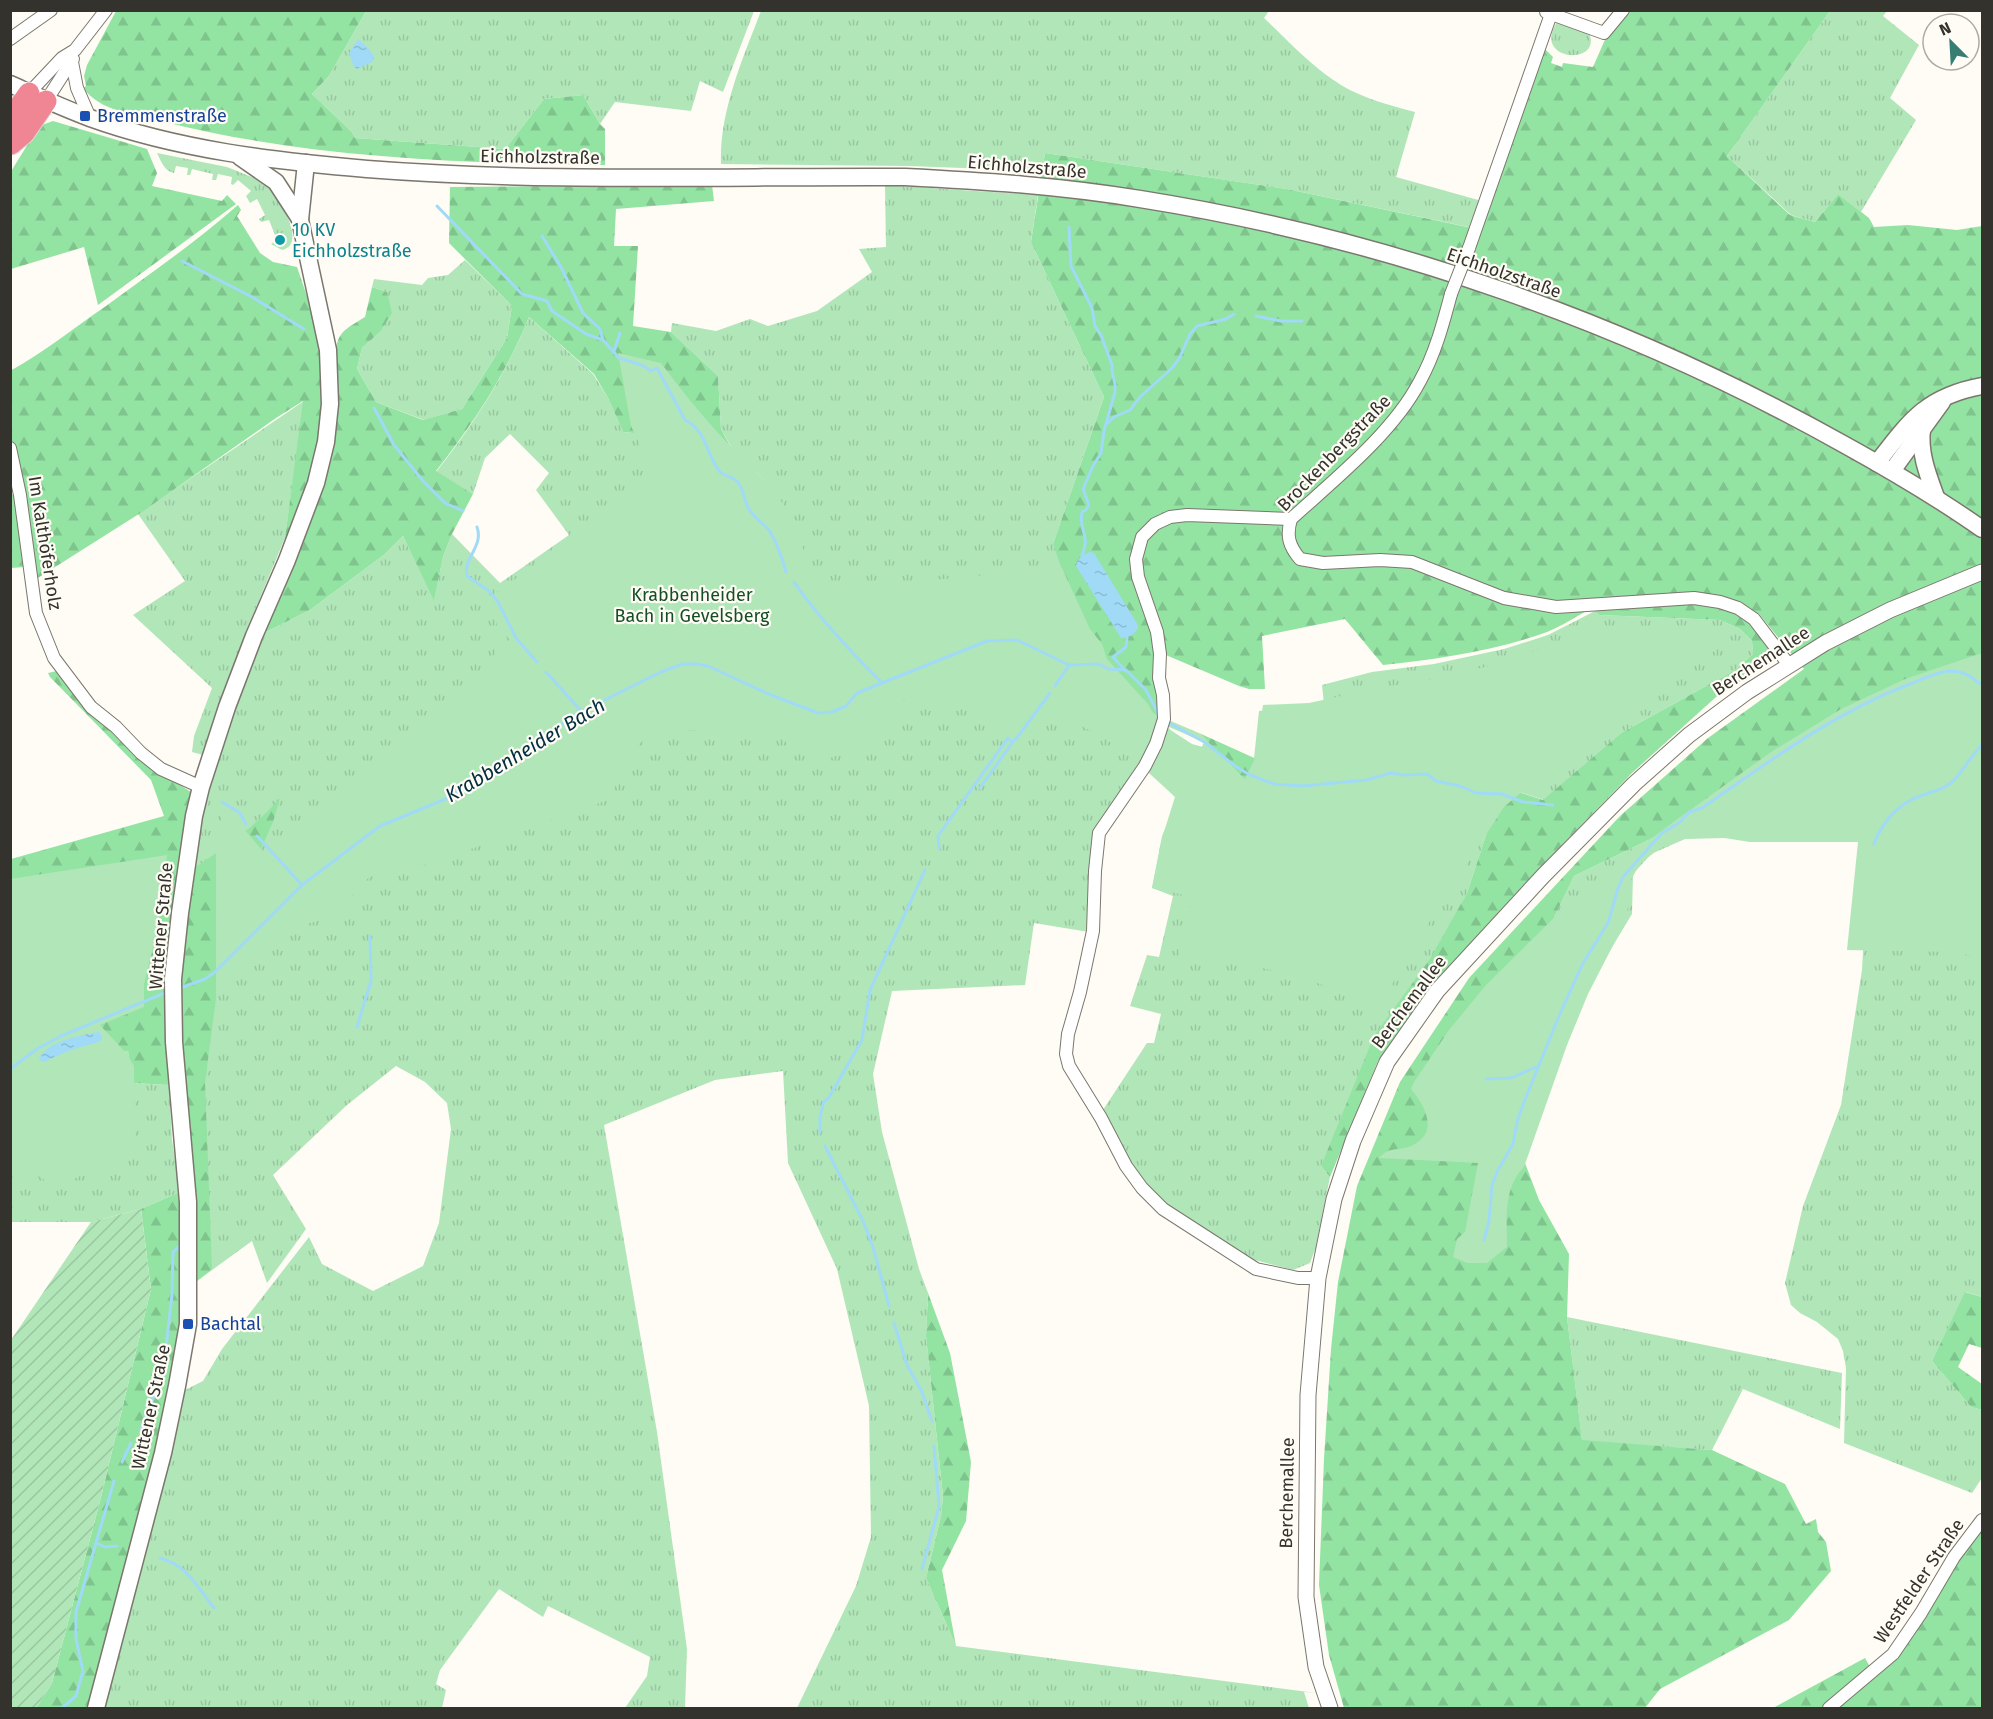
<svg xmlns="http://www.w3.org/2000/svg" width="1993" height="1719" font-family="'Fira Sans',sans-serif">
	<defs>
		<pattern id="grass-tufts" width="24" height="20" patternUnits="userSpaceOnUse" patternTransform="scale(1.5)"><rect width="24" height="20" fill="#b1e6b9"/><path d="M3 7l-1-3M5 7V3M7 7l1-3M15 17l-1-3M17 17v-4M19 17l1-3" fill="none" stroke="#99c69f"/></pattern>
		<pattern id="forest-firs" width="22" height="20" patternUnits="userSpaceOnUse" patternTransform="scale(1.5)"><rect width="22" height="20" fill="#93e3a3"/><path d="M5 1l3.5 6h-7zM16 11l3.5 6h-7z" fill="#7fc38d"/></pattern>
		<pattern id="garden-furrows" width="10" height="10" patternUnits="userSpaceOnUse" patternTransform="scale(1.5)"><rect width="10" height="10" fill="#b1e6b9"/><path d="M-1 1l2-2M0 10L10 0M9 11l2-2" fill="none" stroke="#99c69f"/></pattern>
		<pattern id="water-ripples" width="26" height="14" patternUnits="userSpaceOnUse" patternTransform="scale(1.5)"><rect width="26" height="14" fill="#a0daf7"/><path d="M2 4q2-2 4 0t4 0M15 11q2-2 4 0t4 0" fill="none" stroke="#8abcd4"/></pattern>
	</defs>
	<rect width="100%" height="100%" fill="#fefcf4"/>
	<!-- grass -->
	<g fill="url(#grass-tufts)">
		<polygon points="366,11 754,11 723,92 700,81 691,111 615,102 600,124 583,95 544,99 505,149 355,138 352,132 312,94 329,76"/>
		<path d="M761,11H1269L1264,18C1288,41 1312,67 1341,85C1362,98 1392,106 1415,112L1396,177L1489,203L1473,228L1287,189L1045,153L1042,171L909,166L721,164C719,112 743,58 761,11Z"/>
		<polygon points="1830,11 1887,11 1883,16 1919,45 1890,98 1916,120 1861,212 1838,194 1815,222 1791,215 1727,156"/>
		<path d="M1557,22L1589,33C1603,66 1531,62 1557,22Z"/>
		<path d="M157,153L227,167L264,182L263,185H267C279,196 308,244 282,250L271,244L277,240L269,220L261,222L259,219L265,215L257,199L250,203L246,196L251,191L238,180L233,185L231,184L232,177L218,174L216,180H212L213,174L192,169L190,175H187L188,168L176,166L174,173C164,171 161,161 157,153Z"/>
		<path d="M885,185L1038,195L1031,242L1104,397L1053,544L1161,717L1154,744L1098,831L1089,932L1034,923L1025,985L892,991L873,1074L882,1132L919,1269L928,1293L926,1336L943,1496L941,1516L926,1578L956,1646L1316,1693L1304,1692L1309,1708H797L856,1586L871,1537L869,1406L837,1269L788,1163L783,1071L715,1080L604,1125L657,1432L687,1649L685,1708H625L647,1676L650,1657L548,1606L543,1617L499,1589L440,1670L436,1684L446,1690L442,1708H102L183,1391L203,1381L222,1349L309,1237L322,1264L373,1291L423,1266L439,1223L451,1129L447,1103L425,1082L396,1066L347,1105L273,1175L306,1229L267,1283L252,1241L197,1281L186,919L207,791L230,712L262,634L310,610L385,554L403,536L434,600L443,557L452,534L500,583L569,535L536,490L549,473L510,434L485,458L473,494L436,472C474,424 506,374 529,317L593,374L608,398L623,432L676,437L778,505L764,480L733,450L721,429L718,376L671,332L672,323L716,331L750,319L768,326L817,311L872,272L859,249L886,247Z"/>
		<polygon points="465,260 512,306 507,338 462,409 424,420 376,402 357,369 362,348 380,332 387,292 372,287 374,279 422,285 428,278 448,275"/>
		<polygon points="304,401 285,538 246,631 203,755 192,752 194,736 212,688 133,615 185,581 138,514"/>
		<polygon points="1595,611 1599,615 1720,620 1740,629 1752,641 1753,654 1735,670 1621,733 1544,800 1485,781 1283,771 1254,758 1259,711 1324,704 1322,685 1372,672 1434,664 1504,649 1548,635"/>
		<polygon points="1982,695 1982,1297 1966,1292 1932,1361 1971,1407 1982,1410 1982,1478 1972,1493 1844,1443 1846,1368 1843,1351 1838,1339 1817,1322 1800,1313 1791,1305 1785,1283 1803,1206 1841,1105 1862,970 1869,837 1736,836 1724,838 1685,839 1651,854 1633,874 1632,914 1594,977 1533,962 1574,876 1694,818"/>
		<polygon points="1166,719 1199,733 1257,792 1494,811 1467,893 1321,1166 1330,1177 1316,1247 1310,1263 1293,1270 1243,1257 1186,1222 1144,1187 1101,1113 1147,1043 1154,1043 1161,1014 1130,1006 1147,955 1159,957 1173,896 1152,888 1162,836 1204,742 1169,727"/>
		<polygon points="128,1051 133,1083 169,1085 172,1139 180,1192 141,1209 91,1222 11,1222 11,1093 38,1069"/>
		<polygon points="1567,1317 1842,1373 1840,1429 1743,1389 1712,1450 1582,1441"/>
	</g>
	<!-- forest -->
	<g fill="url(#forest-firs)">
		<path d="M1626,10L1830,11L1727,156L1790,215L1815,222L1838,194L1869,218L1874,227L1908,225L1957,230L1982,226V695L1694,818L1574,876L1533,962L1525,1163L1539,1200L1569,1254L1567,1317L1582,1440L1712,1450L1785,1484L1806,1524L1816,1519L1818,1532L1826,1542L1831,1571L1789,1620L1660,1689L1645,1708H1344L1329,1655L1319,1585L1324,1459L1331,1349L1338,1282L1357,1186L1400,1082L1469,978L1620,816L1708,738L1804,669L1759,614L1743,616L1764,638L1774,659L1716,697L1632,773L1536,872L1429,989L1378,1061L1330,1177L1321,1166L1374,1036L1430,959L1467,893L1494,811L1257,792L1199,733L1283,771L1485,781L1543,800L1621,733L1735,670L1753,654L1752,641L1740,629L1720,620L1599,615L1592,608C1577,616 1562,626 1547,632C1494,651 1439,659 1383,665L1345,619L1262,636L1265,689H1249L1239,686L1154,650L1161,717L1034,649L1086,637L1053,544L1104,397L1031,242L1045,153L1287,189L1472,228L1543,47L1553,57L1551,63L1562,67L1563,63L1593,67L1607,35Z"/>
		<path d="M116,11H366L329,76L312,94L352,132L355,138L505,149L544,99L583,95L600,124L605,129V165C456,163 306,158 161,121C135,115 100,111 83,88L86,86L84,76L87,65Z"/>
		<polygon points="53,121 147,149 157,173 152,186 222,201 227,195 236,204 98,305 84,247 11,269 10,173 39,126"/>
		<path d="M712,185L714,201L616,209L614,246H638L633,326L671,332L718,376L721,429L733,451L764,480L777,505L676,437L623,432L608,398L594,374L529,317C506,374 474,423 436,471L473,494L452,534L443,557L434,601L403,536L385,554L310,610L262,634L302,537L335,359C336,332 344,330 365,317L372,287L387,292L392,313L380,332L362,348L357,369L376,402L423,420L462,409L507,338L512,306L449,243L450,187Z"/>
		<path d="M238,205L241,210L237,216L260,253L273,262L297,267L314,317L322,355L325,398L312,476L290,540L285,538L303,401L276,418L142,512L33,581L23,494L11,439L10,371C44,352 74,328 106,306C151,273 196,242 238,205Z"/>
		<polygon points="10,494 16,495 25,567 11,568"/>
		<path d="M616,613L217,991L205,1083L212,1269L197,1281L196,1217L181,1071L180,987L186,919L194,868C226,847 255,827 280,798L273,822L238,900L422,735L482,675Z"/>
		<polygon points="57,671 158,771 191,792 167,980 169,1085 133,1083 128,1051 38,1069 10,1054 11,859 164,816 151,780 50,677 48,673"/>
		<polygon points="180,1192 182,1317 173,1384 89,1708 36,1708 52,1683 101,1497 151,1289 141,1209"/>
		<polygon points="1965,1292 1982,1297 1982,1348 1969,1344 1958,1367 1982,1384 1982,1410 1971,1407 1932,1361"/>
		<polygon points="928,1293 950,1353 971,1462 966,1521 942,1570 956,1646 926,1578 941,1516 943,1496 926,1336"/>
		<polygon points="1982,1523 1982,1708 1773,1708 1865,1658 1874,1674"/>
	</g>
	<!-- park -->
	<g fill="#b1e6b9">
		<path d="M618,353L661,363C679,387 698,411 719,434C743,460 772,484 791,516C804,538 804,567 818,588L826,590L1062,568L1090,629L1102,644L1107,659L1148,704L1155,717L1172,731L1192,744L1203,747L1245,779L1256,756L1263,705L1309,703L1378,688L1441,678L1509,661L1551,644L1606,631L1665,632L1702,629L1711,635L1716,641L1718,646L1716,650L1654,689L1546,779L1525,789L1504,807L1417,941L1369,1024C1363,1017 1363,1006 1356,1000C1328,980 1209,951 1177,961L1193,897L1152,888L1163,835L1175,797C1139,764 1105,729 1056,718L1030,733L1017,735L1007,744L1004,743L965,698C934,710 920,711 891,693L895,711L892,724L862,747L824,760L811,759L776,735L671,729C618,740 632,777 602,802L429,864L369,877L339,911L321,920L292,928L216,998V842L223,810L239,823L272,862L338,803L364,771L377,760L416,739L429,728L443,702L471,682L499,649L510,640L497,626L494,594L656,479L631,426Z"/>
		<path d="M1982,653V958L1954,952L1847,950L1858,842H1750L1718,837L1680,839L1656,851L1639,865L1631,880L1629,903L1624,924L1588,994L1567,1045L1524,1167C1503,1188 1507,1219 1507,1247L1487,1263H1467L1453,1257L1457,1239L1465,1232L1478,1163L1379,1158C1391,1145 1400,1152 1413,1145C1440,1131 1424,1105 1411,1089L1414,1082L1449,1030L1486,985L1566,906L1609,886L1648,841L1672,823L1771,752L1841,709L1905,679Z"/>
		<polygon points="167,855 158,926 144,984 144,1007 100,1025 127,1054 134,1066 135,1151 56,1187 11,1159 10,879"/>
	</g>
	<!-- garden -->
	<polygon fill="url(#garden-furrows)" points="141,1209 151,1289 101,1497 52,1683 36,1708 11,1708 11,1340 91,1222"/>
	<!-- water -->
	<g fill="url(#water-ripples)">
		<path d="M358,39C365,45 375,52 374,61L357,69L354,67L349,53Z"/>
		<path d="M1090,552L1094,553L1138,625V629L1131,636L1121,638L1076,566C1078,557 1082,555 1090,552Z"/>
		<path d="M98,1032L101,1034L102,1040L98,1042L68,1051L44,1062L40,1060L39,1057C52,1040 78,1036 98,1032Z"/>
	</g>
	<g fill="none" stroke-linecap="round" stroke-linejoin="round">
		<!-- stream -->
		<g stroke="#a0daf7" stroke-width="3">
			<path d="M437,206L522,294L547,301L552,311L561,317L586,334L603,340L619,358L642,365L651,371L657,368L685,420C707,431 706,455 720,472C725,477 734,476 739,484C744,491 744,501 749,509C754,518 762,522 768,529C777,541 782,558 786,572"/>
			<path d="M1069,227L1071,266L1092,308L1095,326L1101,335L1112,365V371L1115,384V392L1104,431L1101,453L1093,466L1083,489L1089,505L1086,510L1082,512C1078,529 1091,535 1082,555"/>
			<polyline points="542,236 561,267 583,313 600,329 603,340"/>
			<polyline points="182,261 252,297 304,329"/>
			<polyline points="1256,316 1281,321 1302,321"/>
			<polyline points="614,351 620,333"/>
			<polyline points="374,408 394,445 423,481 445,503 463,511"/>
			<polyline points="1108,423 1114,417 1130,410 1141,396 1171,369 1179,359 1190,334 1197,326 1226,319 1234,314"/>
			<path d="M477,527C484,546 463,558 467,576L489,591L498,602L516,638L537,662"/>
			<path d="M794,582C819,618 850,651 881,682"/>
			<polyline points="1126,671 1113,657 1126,647 1127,637"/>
			<polyline points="546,672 581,711"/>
			<polyline points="1055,686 1069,665"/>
			<polyline points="1169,723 1206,743 1235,766 1250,775 1274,784 1302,786 1367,780 1390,773 1405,775 1427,774 1436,781 1460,786 1476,793 1502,794 1523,802 1553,805"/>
			<polyline points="980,788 1012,743"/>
			<polyline points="222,802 240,813 246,824"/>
			<polyline points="257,836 302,885"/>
			<path d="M1874,844C1880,827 1893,810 1909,801C1924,792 1944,792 1956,778C1965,767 1972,755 1982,745"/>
			<polyline points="939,849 938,836 1008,738 1012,742 1016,739 1050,693"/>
			<polyline points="180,988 205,979 215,972 302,885 380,826 448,798 582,711 661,672 682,664 697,664 708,666 771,695 818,713 832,712 846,706 857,693 987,641 1017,640 1069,665 1099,664 1108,669 1126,670 1146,690 1158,713"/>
			<polyline points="357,1027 371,981 370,936"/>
			<polyline points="10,1069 37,1049 61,1036 167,992"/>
			<polyline points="1486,1079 1511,1078 1536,1067"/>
			<polyline points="820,1132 820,1116 824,1101 828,1099 862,1040 870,990 925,870"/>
			<polyline points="825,1146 863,1221 873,1247 889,1306"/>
			<path d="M1484,1240L1489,1221L1492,1185L1498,1170L1513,1144L1517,1122L1524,1102L1559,1016L1583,963L1608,923L1618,888L1623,877L1662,833L1680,822L1689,812L1702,808C1769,762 1833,713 1910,684C1922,679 1937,672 1950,671C1966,671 1970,677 1982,685"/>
			<polyline points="894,1323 907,1365 921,1390 932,1421"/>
			<polyline points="141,1429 160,1381 165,1356 172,1295 173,1252 181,1245"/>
			<polyline points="122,1462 131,1443"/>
			<polyline points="96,1543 105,1547 117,1546"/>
			<path d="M160,1558C189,1566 196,1586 214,1608"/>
			<polyline points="922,1569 939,1507 934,1446"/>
			<polyline points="62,1708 76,1696 83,1671 76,1639 76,1612 114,1481"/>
		</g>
		<defs>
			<g id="minor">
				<polyline points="1546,12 1604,33 1623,10"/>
				<polyline points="10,39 51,10"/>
				<polyline points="72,62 77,88 90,118"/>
				<polyline points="29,93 62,58 75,50 106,10"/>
				<polyline points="46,101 73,59"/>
				<polyline points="1469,248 1551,14"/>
				<path d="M1451,294C1443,324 1435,354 1420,381C1393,433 1334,480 1291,519C1286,536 1289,546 1300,559L1323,563L1380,560L1412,562L1504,598L1556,607L1694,598L1720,602L1738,608L1754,619L1789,665"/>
				<polyline points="10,448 20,495 36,613 54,658 91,707 116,727 141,753 161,769 201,787"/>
				<polyline points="1291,519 1187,515 1170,517 1155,524 1142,537 1136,559 1138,577 1157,632 1160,654 1159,678 1163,695 1164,719 1156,744 1145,766 1099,833 1095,871 1093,931 1080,992 1068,1034 1066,1054 1069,1066 1101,1118 1126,1166 1142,1188 1163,1209 1256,1269 1298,1278 1318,1278"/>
				<polyline points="1829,1708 1893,1654 1921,1613 1954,1557 1982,1520"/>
			</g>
			<polyline id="tertiary" points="1330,1708 1316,1667 1306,1597 1308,1395 1318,1278 1334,1199 1353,1141 1387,1062 1437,991 1543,876 1634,784 1689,735 1747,692 1825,643 1890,610 1982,572"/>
			<g id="secondary">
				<path d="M10,84C37,96 63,108 90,118C179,150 274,161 367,169C546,183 725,176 905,177C983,181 1062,186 1140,199C1386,238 1628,323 1845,445C1892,471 1938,498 1982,529"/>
				<polyline points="240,157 276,182 300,219"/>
				<path d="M1922,429C1919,453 1928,475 1936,497"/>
				<path d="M1877,463C1910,420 1927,396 1982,386"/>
				<polyline points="1892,471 1942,402"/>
				<polyline points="96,1708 163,1453 177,1386 188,1324 188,1202 174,1042 173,979 180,913 194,816 201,787 227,707 254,636 287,560 316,483 326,442 330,404 328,350 300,220 306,163"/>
			</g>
			<g id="motorway">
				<polyline points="11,123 17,110 29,93"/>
				<polyline points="11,144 24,133 46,101"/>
			</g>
		</defs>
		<!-- minor casing -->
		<use href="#minor" stroke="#7b776d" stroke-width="14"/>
		<!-- tertiary casing -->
		<use href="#tertiary" stroke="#7b776d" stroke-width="17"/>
		<!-- secondary casing -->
		<use href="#secondary" stroke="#7b776d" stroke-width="19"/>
		<!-- motorway casing -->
		<use href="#motorway" stroke="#dadad9" stroke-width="23"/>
		<!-- minor -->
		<use href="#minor" stroke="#fff" stroke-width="12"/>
		<!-- tertiary -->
		<use href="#tertiary" stroke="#fff" stroke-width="15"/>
		<!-- secondary -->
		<use href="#secondary" stroke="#fff" stroke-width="16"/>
		<!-- motorway -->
		<use href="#motorway" stroke="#f08593" stroke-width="21"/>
		<defs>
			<polyline id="minor-bridge" points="1451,294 1469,248"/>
		</defs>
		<!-- minor-bridge casing -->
		<use href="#minor-bridge" stroke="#7b776d" stroke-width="14" stroke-linecap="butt"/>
		<!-- minor-bridge -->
		<use href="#minor-bridge" stroke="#fff" stroke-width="12"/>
	</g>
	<!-- markers -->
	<g fill="#1a4fb4" stroke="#fefcf4" stroke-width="2">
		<rect x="79" y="110" width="12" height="12" rx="3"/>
		<rect x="182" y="1318" width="12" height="12" rx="3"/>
	</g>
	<circle fill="#0f9aa8" stroke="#fefcf4" stroke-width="2" cx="280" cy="240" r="6"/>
	<g text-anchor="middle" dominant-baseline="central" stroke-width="4.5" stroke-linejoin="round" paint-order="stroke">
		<!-- transit labels -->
		<g font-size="18" fill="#164399" stroke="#fefcf4" text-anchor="start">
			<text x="97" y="116">Bremmenstraße</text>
			<text x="200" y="1324">Bachtal</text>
		</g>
		<!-- street labels -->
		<g font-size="18" fill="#34322d" stroke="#fefcf4">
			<text transform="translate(540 157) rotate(1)">Eichholzstraße</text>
			<text transform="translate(1027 167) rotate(5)">Eichholzstraße</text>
			<text transform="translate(1504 273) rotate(19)">Eichholzstraße</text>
			<text transform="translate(1334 453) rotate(-46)">Brockenbergstraße</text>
			<text transform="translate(45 543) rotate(81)">Im Kalthöferholz</text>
			<text transform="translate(1761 661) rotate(-33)">Berchemallee</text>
			<text transform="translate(161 926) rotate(-85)">Wittener Straße</text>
			<text transform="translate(1409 1002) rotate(-53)">Berchemallee</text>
			<text transform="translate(151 1407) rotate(-78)">Wittener Straße</text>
			<text transform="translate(1287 1493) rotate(-89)">Berchemallee</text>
			<text transform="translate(1919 1581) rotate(-56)">Westfelder Straße</text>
		</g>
		<!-- culture labels -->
		<g font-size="18" fill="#0d838f" stroke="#fefcf4" text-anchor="start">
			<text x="292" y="230">10 KV<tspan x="292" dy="21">Eichholzstraße</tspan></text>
		</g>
		<!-- park labels -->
		<g font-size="18" fill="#154e26" stroke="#fefcf4">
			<text x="692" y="595">Krabbenheider<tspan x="692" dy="21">Bach in Gevelsberg</tspan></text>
		</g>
		<!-- water labels -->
		<g font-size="20" font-style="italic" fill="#002e42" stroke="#fefcf4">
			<text transform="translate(525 750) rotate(-31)">Krabbenheider Bach</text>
		</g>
	</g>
	<!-- border -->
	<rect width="1993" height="1719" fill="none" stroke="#34322d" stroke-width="24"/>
	<!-- north arrow -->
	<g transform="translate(1951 42) rotate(336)"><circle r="28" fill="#fefcf4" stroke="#adaba4" stroke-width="1.5"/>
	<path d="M0-4.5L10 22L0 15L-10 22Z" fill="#377d73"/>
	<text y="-9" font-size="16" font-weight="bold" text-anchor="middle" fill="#34322d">N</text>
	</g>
</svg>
